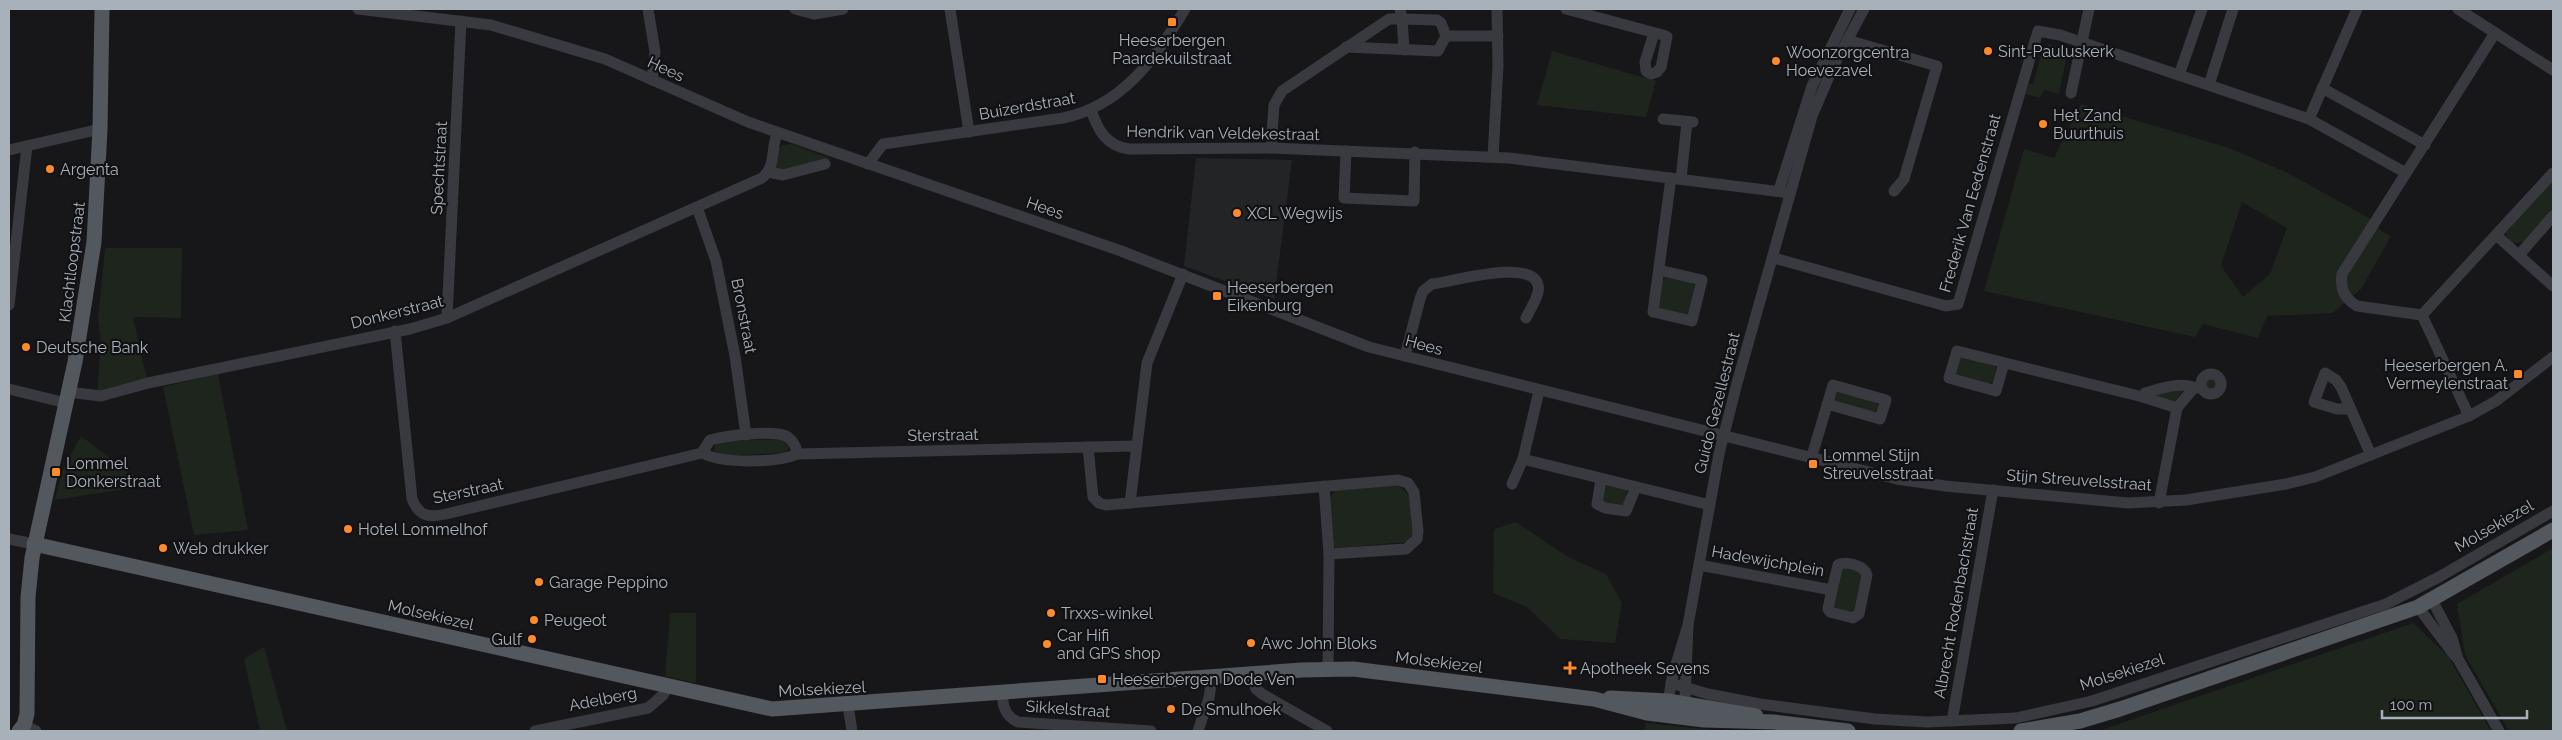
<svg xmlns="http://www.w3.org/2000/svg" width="2562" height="740" font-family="Raleway,sans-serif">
	<rect width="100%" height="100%" fill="#171719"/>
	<!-- built -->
	<polygon fill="#232426" points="1196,158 1292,160 1274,299 1184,266"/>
	<!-- green -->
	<g fill="#1d251c" fill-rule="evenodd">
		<polygon points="2048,44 2068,49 2059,94 2044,90 2040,98 2025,94 2029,83 2033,84 2043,48 2046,49"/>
		<polygon points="1552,51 1656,81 1646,117 1537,105"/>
		<path d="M2081,104L2229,148L2286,172L2373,220L2380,230L2391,236L2361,289L2333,313L2267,316L2258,338L2203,324L2195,337L1984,291L2024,149L2054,158ZM2242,202L2287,228L2270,274L2243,297L2221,266Z"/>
		<polygon points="791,144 832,159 787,171 775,170 778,149 783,145"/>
		<polygon points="2553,176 2553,210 2524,242 2512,243 2507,237 2506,232"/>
		<polygon points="105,248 182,248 181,318 133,317 147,380 97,392 101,342 98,320"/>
		<polygon points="1666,276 1695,284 1690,313 1683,315 1660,309 1658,306 1662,281"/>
		<polygon points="1963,357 1996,367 1993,381 1989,384 1958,377 1955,374 1958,358"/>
		<polygon points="218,374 248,530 194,535 163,387"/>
		<circle cx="2211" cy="384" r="6"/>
		<polygon points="1835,390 1875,401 1879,408 1874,412 1835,401 1832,398"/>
		<polygon points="2183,391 2175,402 2156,396 2157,392"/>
		<polygon points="81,436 136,478 139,487 54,500 64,467"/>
		<polygon points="784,439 789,446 788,450 781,453 722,456 715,451 714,447 720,441"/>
		<polygon points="1398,485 1410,496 1414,532 1407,542 1336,548 1332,543 1329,501 1334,491"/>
		<polygon points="1605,485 1627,489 1626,505 1601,502"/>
		<polygon points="1516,522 1570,558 1606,574 1622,603 1615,643 1560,639 1527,607 1493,593 1494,529"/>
		<polygon points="2553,548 2553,731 2509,731 2465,655 2457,604"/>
		<polygon points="1842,568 1861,571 1862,574 1853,613 1833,608"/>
		<polygon points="670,613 696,613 696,683 665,676"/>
		<polygon points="2413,623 2448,656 2491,731 2098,731"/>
		<polygon points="264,647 287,731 260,731 244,659"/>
		<polygon points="1646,723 1723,731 1644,731"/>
	</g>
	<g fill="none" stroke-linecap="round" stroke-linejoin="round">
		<!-- minor -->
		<g stroke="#383a3f" stroke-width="11">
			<polyline points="358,9 491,25 605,59 748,122 1121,251 1369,347 1897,479 1945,486 2128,503 2186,500 2286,484 2315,477 2469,416 2496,401 2553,357"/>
			<polyline points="648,9 655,52 652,80"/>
			<polyline points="795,9 814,14 843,9"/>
			<polyline points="950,9 969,132"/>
			<polyline points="1566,9 1663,35 1667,37 1661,67 1657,72 1651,74 1646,71 1645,62 1654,33"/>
			<polyline points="2458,9 2553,70"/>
			<polyline points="1446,36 1498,36"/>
			<polyline points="1847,40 1937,66 1904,179 1894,191"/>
			<polyline points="1346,47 1438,51 1446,36 1441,23 1437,20 1402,19 1404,50"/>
			<polyline points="2179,75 2202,9"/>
			<polyline points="2209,85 2233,9"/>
			<polyline points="2322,88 2425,145"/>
			<polyline points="2071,93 2089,9"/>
			<path d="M1091,110C1098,130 1106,146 1129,149L1271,148L1509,158L1790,193"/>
			<polyline points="1663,119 1693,122"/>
			<polyline points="2309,119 2357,9"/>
			<polyline points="1271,148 1274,105 1282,91 1389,19 1402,19 1400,9"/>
			<polyline points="9,150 100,129"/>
			<polyline points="1346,151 1344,198 1414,201 1415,152"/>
			<polyline points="1493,157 1498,66 1497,9"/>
			<path d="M868,164L883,144L1063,118C1122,106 1156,58 1185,9"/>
			<polyline points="769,172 783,175 825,164"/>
			<polyline points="1681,179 1687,122"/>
			<polyline points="1779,190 1812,86 1850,9"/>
			<polyline points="697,207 716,261 735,356 746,435"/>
			<polyline points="2496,235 2553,286"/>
			<polyline points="2519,255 2553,216"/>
			<polyline points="1774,258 1946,306 1958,304 2038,31 2060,35 2309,119 2406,173"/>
			<polyline points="1659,270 1702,280 1692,321 1653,312 1671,178"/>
			<polyline points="9,305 27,146"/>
			<path d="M2422,315L2357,306C2344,298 2340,289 2342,274L2495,33"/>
			<polyline points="447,318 461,21"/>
			<path d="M395,331L412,499C419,516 428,518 446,514L702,453C723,464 776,463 798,454C796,448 794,441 788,437C775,429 725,436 710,440L702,453"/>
			<path d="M1405,356L1420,299L1423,291L1432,284C1452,282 1532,258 1538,285C1541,294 1530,309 1526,318"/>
			<polyline points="2004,363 1996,391 1949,378 1957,351 2143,397 2177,408 2159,503"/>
			<circle cx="2211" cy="384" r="10"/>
			<polyline points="9,389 66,403"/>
			<path d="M68,392L101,396L148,383L410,329L447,318L762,178C776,167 771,149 777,133"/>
			<path d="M2143,397L2145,393C2158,389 2182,381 2195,388"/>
			<polyline points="2177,408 2193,389 2201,387"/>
			<polyline points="2350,409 2337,409 2314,402 2325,373 2336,380 2341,387 2371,455"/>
			<polyline points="2469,416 2422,315 2553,173"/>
			<polyline points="1088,447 1093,497 1099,503 1106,505 1398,480 1408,483 1414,492 1418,531 1417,539 1406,549 1329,554"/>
			<polyline points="798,454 1136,446"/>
			<polyline points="1523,459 1710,505"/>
			<polyline points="1811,459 1833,385 1886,400 1880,419 1827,404"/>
			<polyline points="1601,479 1597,504 1605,508 1626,511 1636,487"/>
			<polyline points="1512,484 1523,459 1539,391"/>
			<polyline points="1324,486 1329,554 1328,669"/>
			<polyline points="1130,503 1147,363 1183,274"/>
			<polyline points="9,539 34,544"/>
			<path d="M1699,565L1832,590L1828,609L1830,612L1853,618L1859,614L1867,575C1864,565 1846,561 1838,565L1832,590"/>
			<polyline points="2432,600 2452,638 2458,659 2499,731"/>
			<polyline points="2418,607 2455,656"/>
			<polyline points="1251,674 1256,689 1262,694 1327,731"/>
			<polyline points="1671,683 1708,694 1760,704 1875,719 1927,722 2016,718 2092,701 2386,604 2439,577 2553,511"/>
			<path d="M1002,693C1003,707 1005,716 1018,722L1151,731"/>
			<polyline points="848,705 852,731"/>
			<polyline points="1671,706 1668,701 1673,674 1688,625 1719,454 1737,383 1812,116 1833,67 1864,9"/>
			<polyline points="1680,710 1685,699 1688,625"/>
			<polyline points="1952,721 1993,490"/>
			<polyline points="24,725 36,731"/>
			<polyline points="535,731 648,708 663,695 668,687"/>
			<polyline points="1198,731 1209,698 1212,678"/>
		</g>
		<!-- major -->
		<g stroke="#53585e" stroke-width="15">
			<polyline points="34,544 772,709 1302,670 1353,669 1594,699 1647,713 1704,720 1774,722 1848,731"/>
			<polyline points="1610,698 1668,701 1756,716"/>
			<polyline points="19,731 24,725 27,714 28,597 32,558 75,362 94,242 100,129 102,9"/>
			<polyline points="2021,731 2080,721 2120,709 2418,607 2553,530"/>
		</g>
	</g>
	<!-- markers -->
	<g fill="#ff8a29" stroke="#121214" stroke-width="2">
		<rect x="1167" y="17" width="10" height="10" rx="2.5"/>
		<circle cx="1988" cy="51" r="5"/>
		<circle cx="1776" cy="61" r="5"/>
		<circle cx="2043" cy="124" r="5"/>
		<circle cx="50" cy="169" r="5"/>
		<circle cx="1237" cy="213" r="5"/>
		<rect x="1212" y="291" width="10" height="10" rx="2.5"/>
		<circle cx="26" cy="347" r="5"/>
		<rect x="2513" y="369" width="10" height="10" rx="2.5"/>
		<rect x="1808" y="459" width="10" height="10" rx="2.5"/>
		<rect x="51" y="467" width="10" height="10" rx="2.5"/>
		<circle cx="348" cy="529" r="5"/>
		<circle cx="163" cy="548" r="5"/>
		<circle cx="539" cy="582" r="5"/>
		<circle cx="1051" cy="613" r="5"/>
		<circle cx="534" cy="620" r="5"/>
		<circle cx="532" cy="639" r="5"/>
		<circle cx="1251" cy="643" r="5"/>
		<circle cx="1047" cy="644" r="5"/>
		<path d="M1567.5 660.5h5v5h5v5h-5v5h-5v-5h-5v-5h5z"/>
		<rect x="1097" y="674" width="10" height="10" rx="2.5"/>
		<circle cx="1171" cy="709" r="5"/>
	</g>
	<g text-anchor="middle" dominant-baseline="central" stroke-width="4.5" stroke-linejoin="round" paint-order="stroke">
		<!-- poi labels -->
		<g font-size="16" fill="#a8b1ba" stroke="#121214" text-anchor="start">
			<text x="1172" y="40" text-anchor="middle">Heeserbergen<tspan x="1172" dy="18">Paardekuilstraat</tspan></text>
			<text x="1998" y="51">Sint-Pauluskerk</text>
			<text x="1786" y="52">Woonzorgcentra<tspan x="1786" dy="18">Hoevezavel</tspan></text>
			<text x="2053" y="115">Het Zand<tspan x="2053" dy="18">Buurthuis</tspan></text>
			<text x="60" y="169">Argenta</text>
			<text x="1247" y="213">XCL Wegwijs</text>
			<text x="1227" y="287">Heeserbergen<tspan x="1227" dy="18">Eikenburg</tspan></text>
			<text x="36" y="347">Deutsche Bank</text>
			<text x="2508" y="365" text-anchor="end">Heeserbergen A.<tspan x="2508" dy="18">Vermeylenstraat</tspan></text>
			<text x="1823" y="455">Lommel Stijn<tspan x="1823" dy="18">Streuvelsstraat</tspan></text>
			<text x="66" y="463">Lommel<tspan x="66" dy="18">Donkerstraat</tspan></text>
			<text x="358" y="529">Hotel Lommelhof</text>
			<text x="173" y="548">Web drukker</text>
			<text x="549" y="582">Garage Peppino</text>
			<text x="1061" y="613">Trxxs-winkel</text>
			<text x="544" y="620">Peugeot</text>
			<text x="1057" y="635">Car Hifi<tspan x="1057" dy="18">and GPS shop</tspan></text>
			<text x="522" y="639" text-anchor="end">Gulf</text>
			<text x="1261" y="643">Awc John Bloks</text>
			<text x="1580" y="668">Apotheek Sevens</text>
			<text x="1112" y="679">Heeserbergen Dode Ven</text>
			<text x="1181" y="709">De Smulhoek</text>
		</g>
		<!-- street labels -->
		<g font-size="16" fill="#a8b1ba" stroke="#121214">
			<text transform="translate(666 69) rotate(25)">Hees</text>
			<text transform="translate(1027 106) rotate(-10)">Buizerdstraat</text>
			<text transform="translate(1223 133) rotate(1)">Hendrik van Veldekestraat</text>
			<text transform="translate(439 168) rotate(-87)">Spechtstraat</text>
			<text transform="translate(1970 203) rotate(-74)">Frederik Van Eedenstraat</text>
			<text transform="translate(1045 208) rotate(19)">Hees</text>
			<text transform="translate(72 262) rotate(-83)">Klachtloopstraat</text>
			<text transform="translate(397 312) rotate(-14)">Donkerstraat</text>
			<text transform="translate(744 316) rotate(79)">Bronstraat</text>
			<text transform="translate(1424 345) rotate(15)">Hees</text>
			<text transform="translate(1717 403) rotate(-76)">Guido Gezellestraat</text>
			<text transform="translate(943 435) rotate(-1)">Sterstraat</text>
			<text transform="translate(2079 480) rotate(4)">Stijn Streuvelsstraat</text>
			<text transform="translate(468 491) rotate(-12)">Sterstraat</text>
			<text transform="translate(2494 526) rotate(-30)">Molsekiezel</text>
			<text transform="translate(1768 561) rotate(10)">Hadewijchplein</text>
			<text transform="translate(1956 603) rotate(-80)">Albrecht Rodenbachstraat</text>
			<text transform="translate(431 615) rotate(13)">Molsekiezel</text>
			<text transform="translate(1439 662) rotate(7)">Molsekiezel</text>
			<text transform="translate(2122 672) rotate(-18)">Molsekiezel</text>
			<text transform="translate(822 689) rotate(-3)">Molsekiezel</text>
			<text transform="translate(603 699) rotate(-11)">Adelberg</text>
			<text transform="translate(1068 709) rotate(4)">Sikkelstraat</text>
		</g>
	</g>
	<!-- border -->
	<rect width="2562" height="740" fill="none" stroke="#a8b1ba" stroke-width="20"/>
	<!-- scale -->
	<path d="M2382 710v8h145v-8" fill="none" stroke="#a8b1ba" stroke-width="2.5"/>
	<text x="2390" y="710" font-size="15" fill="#a8b1ba" stroke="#121214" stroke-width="4" paint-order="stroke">100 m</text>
</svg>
